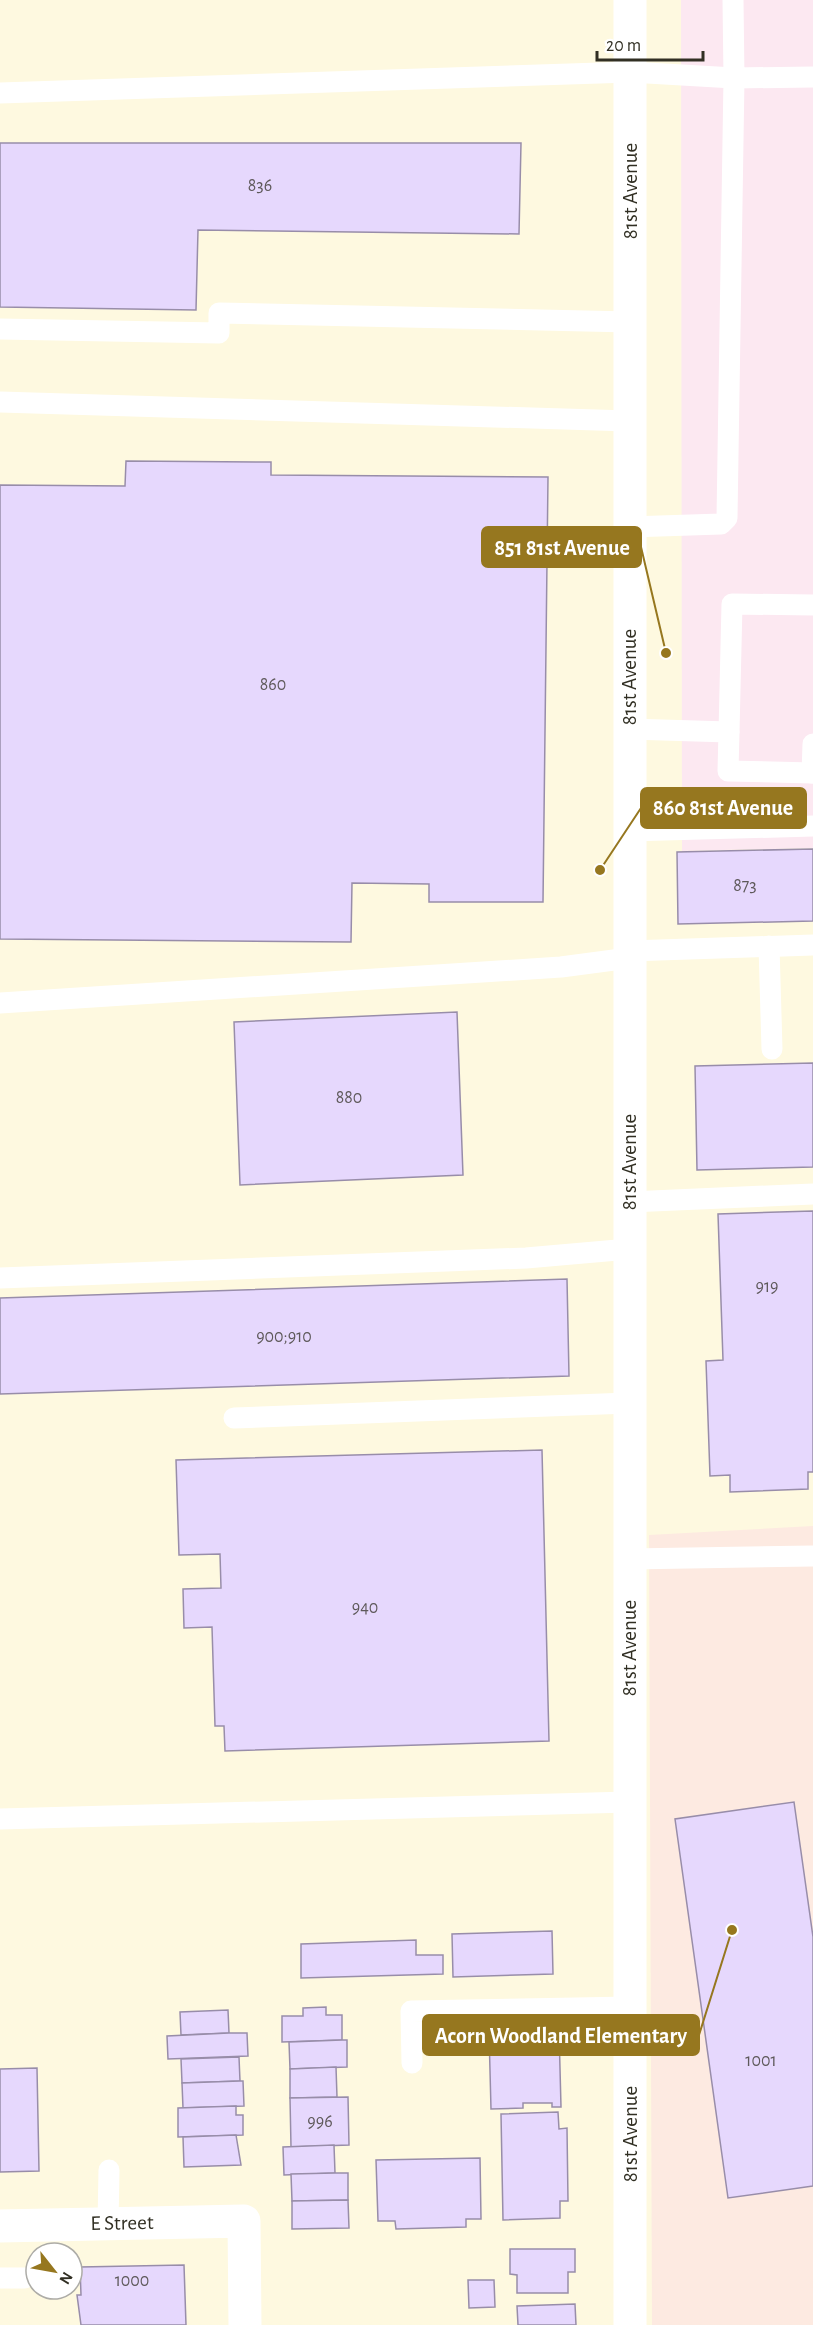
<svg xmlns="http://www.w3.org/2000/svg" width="813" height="2325" font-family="'Alegreya Sans',sans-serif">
	<rect width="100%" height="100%" fill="#fef9e0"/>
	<!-- industrial -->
	<polygon fill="#fce8f1" points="681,0 813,0 813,848 682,851"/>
	<!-- education -->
	<polygon fill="#fdeae1" points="813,1526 813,2325 652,2325 649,1535"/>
	<!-- building -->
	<g fill="#e6d8fd" stroke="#988da9" stroke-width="1.5">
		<polygon points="0,143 521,143 519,234 198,230 196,310 0,307"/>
		<polygon points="126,461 271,462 271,475 548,477 543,902 429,902 429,884 352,883 351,942 0,939 0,485 125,486"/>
		<polygon points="813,849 813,921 678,924 677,852"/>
		<polygon points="457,1012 463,1175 240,1185 234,1022"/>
		<polygon points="813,1063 813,1167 697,1170 695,1066"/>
		<polygon points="813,1211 813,1472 808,1472 808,1489 730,1492 730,1475 710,1476 706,1361 723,1360 718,1214"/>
		<polygon points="567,1279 569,1376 0,1394 0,1298"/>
		<polygon points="542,1450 549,1741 225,1751 224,1726 215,1726 212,1627 184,1628 183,1589 221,1588 220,1554 179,1555 176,1460"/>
		<polygon points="794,1802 813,1937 813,2186 728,2198 675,1819"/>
		<polygon points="552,1931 553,1974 453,1977 452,1934"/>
		<polygon points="416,1940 416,1955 443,1955 443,1974 301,1978 301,1944"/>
		<polygon points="326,2007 326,2015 342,2015 342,2040 282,2042 282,2016 303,2016 303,2008"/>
		<polygon points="228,2010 229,2033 181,2035 180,2012"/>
		<polygon points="559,2030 561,2107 552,2107 552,2103 523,2103 523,2108 491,2109 489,2032"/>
		<polygon points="229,2033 247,2033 248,2056 168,2059 167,2036"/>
		<polygon points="342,2040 347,2040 347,2067 290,2069 289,2042"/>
		<polygon points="239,2057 240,2081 182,2083 181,2059"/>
		<polygon points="336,2067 337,2097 290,2098 290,2069"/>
		<polygon points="37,2068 39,2171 0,2172 0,2069"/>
		<polygon points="240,2081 243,2081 244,2106 183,2108 182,2083"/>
		<polygon points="348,2097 349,2145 291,2147 290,2098"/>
		<polygon points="236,2106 236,2115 243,2115 243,2135 178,2137 178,2108"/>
		<polygon points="558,2112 559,2129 567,2128 568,2201 560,2201 560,2218 503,2220 501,2114"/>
		<polygon points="236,2135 241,2165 184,2167 183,2137"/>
		<polygon points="334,2145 335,2173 284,2175 283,2147"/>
		<polygon points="480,2158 481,2219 466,2219 466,2227 396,2229 395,2221 378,2221 376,2160"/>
		<polygon points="335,2173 348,2173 348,2200 292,2201 291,2174"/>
		<polygon points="348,2200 349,2228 292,2229 292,2201"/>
		<polygon points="510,2249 575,2249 575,2272 568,2272 568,2293 517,2293 517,2275 510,2274"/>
		<polygon points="184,2265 186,2325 81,2325 77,2295 81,2295 80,2267"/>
		<polygon points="468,2280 494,2280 495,2307 469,2308"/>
		<polygon points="575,2304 576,2325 518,2325 517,2306"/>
	</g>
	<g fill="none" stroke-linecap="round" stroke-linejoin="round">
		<!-- service -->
		<g stroke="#fff" stroke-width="21">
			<polyline points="733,0 734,78 813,77"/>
			<polyline points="0,93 630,72 734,78 727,518 721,524 629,527"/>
			<polyline points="0,329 219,333 219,313 630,322"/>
			<polyline points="0,402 629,421"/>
			<polyline points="629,729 729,732 728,771 813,773"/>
			<polyline points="729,732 732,604 813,605"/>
			<polyline points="812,773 813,744"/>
			<polyline points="629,831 813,826"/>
			<polyline points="769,946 772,1049"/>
			<polyline points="629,951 813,945"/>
			<polyline points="0,1003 561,967 629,958"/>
			<polyline points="629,1202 813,1194"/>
			<polyline points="0,1278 526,1258 629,1249"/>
			<polyline points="234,1418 629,1403"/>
			<polyline points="629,1559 813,1556"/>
			<polyline points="0,1819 629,1802"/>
			<polyline points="412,2063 411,2011 630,2007"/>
			<polyline points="108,2224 109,2170"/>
			<polyline points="0,2278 25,2278"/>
		</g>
		<!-- minor -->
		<g stroke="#fff" stroke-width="33">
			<polyline points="0,2226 244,2221 245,2325"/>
			<polyline points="630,2325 630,0"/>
		</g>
	</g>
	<g text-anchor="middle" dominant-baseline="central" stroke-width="4.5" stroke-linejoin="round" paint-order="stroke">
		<!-- number labels -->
		<g font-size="18" fill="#5e595a">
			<text x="260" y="186">836</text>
			<text x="273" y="685">860</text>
			<text x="745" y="886">873</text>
			<text x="349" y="1098">880</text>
			<text x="767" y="1287">919</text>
			<text x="284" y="1337">900;910</text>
			<text x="365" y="1608">940</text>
			<text x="761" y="2061">1001</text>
			<text x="320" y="2122">996</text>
			<text x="132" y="2281">1000</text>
		</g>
		<!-- street labels -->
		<g font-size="21" fill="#312f23" stroke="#fff">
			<text transform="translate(630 191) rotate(-90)">81st Avenue</text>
			<text transform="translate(629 677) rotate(-90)">81st Avenue</text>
			<text transform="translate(629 1162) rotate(-90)">81st Avenue</text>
			<text transform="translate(629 1648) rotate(-90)">81st Avenue</text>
			<text transform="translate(630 2134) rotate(-90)">81st Avenue</text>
			<text transform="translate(122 2223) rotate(-1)">E Street</text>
		</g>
	</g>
	<!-- callouts -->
	<path fill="none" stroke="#96771f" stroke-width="2" d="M666 653L641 547M600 870L641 808M732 1930L699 2035"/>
	<g fill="#96771f" stroke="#fff" stroke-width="2">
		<circle cx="666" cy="653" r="6"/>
		<circle cx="600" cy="870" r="6"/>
		<circle cx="732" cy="1930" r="6"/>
	</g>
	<g fill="#96771f" stroke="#96771f" stroke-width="2">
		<rect x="482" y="527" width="159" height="40" rx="6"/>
		<rect x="641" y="788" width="165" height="40" rx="6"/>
		<rect x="423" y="2015" width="276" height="40" rx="6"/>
	</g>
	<g font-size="22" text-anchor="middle" font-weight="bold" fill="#fff">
		<text x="562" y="555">851 81st Avenue</text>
		<text x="723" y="815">860 81st Avenue</text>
		<text x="561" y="2043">Acorn Woodland Elementary</text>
	</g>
	<!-- north arrow -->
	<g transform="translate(54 2271) rotate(121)"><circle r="28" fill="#ffffff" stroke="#adaca7" stroke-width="1.5"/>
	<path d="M0-4.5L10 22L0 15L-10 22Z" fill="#96771f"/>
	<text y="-9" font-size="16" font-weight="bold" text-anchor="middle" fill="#312f23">N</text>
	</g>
	<!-- scale -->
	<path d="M597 51v9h106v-9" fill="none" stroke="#312f23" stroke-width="3"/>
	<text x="606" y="51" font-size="18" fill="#312f23" stroke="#ffffff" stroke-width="4.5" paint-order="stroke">20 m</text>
</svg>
